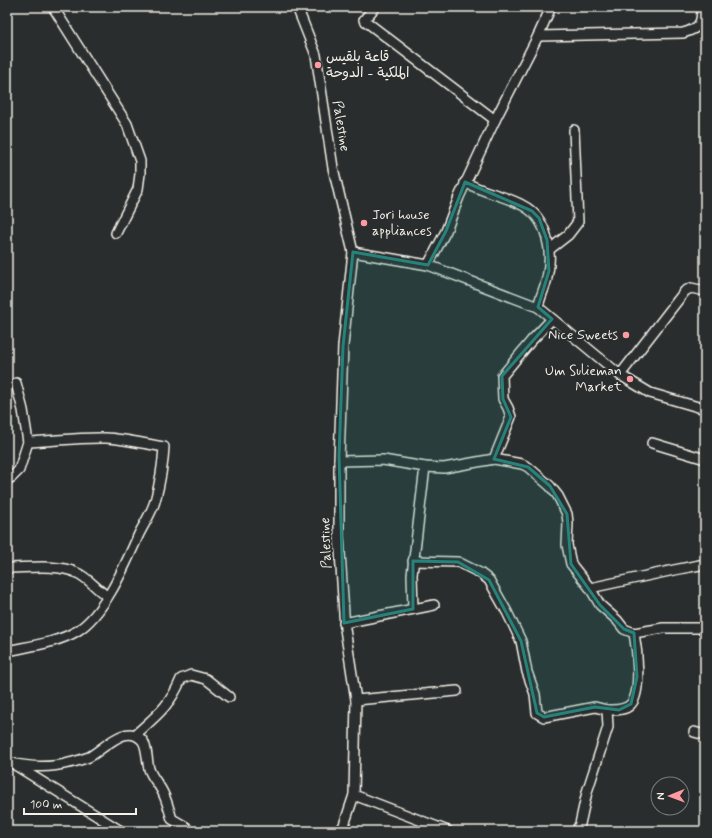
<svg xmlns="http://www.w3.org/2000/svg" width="712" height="838" font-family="Mynerve,'Playpen Sans Arabic',sans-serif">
	<rect width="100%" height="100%" fill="#2a2d2e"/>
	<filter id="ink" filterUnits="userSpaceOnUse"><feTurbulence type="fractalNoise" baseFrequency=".025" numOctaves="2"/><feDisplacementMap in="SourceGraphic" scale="8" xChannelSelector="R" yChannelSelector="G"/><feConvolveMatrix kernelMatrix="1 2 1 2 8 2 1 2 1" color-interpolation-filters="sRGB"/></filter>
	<g filter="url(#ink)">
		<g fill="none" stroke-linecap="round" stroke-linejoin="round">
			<defs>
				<g id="minor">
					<polyline points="53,7 127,124 140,161 140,174 138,189 116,233"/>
					<polyline points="297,7 316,55 333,168 353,252 343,346 339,461 339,536 345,629 356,700 354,795 344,825 340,831"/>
					<polyline points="375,7 364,20 495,120 538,36 551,7"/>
					<path d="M538,36L683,33C700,28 702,24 702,7"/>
					<path d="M465,182C483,193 504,195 522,205C548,218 553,252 547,278C545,288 540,297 538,307"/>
					<polyline points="550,249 568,235 578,222 574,130"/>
					<polyline points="353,252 428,265 538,307 620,375 650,393 705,409"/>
					<polyline points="428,265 446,231 459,197 495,120"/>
					<polyline points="620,375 685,291 691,288 705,291"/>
					<polyline points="652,443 705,459"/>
					<polyline points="494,459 511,417 508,408 503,399 502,376 531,341 552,319"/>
					<polyline points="339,461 383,460 425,467 444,468 494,459 522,464 528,467 550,486 558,496 567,514 568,523 567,545 571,564 590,588 600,605 617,620 624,629 634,633 663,628 705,628"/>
					<polyline points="7,480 12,477 19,470 28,442 23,410 16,383"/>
					<polyline points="413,561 458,562 480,573 489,580 507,612 521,641 527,672 535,694 537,713 544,717 595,707 607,710 608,727 587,792 580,824 576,831"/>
					<path d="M7,568C27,568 57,564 75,572C88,577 96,589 107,596"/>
					<polyline points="590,588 674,570 705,564"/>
					<polyline points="413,609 412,575 425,467"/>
					<polyline points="344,623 434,605"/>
					<path d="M7,651C30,646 57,643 77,631C105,614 126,563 139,534C144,524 152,512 155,501C160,483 163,465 164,447C145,444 125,439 106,438C80,437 54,441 28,442"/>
					<polyline points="356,700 457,691"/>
					<path d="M607,710C614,710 625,711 631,704C642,692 637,649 634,633"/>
					<polyline points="694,732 705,735"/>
					<path d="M135,735C156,716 170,706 181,679L191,675L206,679L229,697"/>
					<path d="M11,763C29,767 50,768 69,763C75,762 83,759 89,757C103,750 126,722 142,740C147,745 147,761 149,769C152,778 159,784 163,793C167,801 169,810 172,819L186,827L188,831"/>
					<polyline points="15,765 121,831"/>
					<polyline points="354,795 448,831"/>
				</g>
			</defs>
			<!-- minor casing -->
			<use href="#minor" stroke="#f4f1e8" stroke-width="12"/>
			<!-- minor -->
			<use href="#minor" stroke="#2a2d2e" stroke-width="9"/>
		</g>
	</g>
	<!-- marked area -->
	<path fill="#26827a" fill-opacity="0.2" stroke="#26827a" stroke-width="3" stroke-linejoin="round" d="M465,182L532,211L539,218L547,240L549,271L538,307L552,319L502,376L503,399L511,417L494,459L528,467L550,486L567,514L571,564L600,605L624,629L634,633L637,677L631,704L619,710L595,707L544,717L537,713L521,641L489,580L458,562L413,561V609L344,623L339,456L343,346L353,252L428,265L446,231Z"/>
	<!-- markers -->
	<g fill="#ff9aa2" stroke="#2a2d2e" stroke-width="1.5">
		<circle cx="318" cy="65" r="4"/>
		<circle cx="364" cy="223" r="4"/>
		<circle cx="626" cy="335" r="4"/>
		<circle cx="630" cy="379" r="4"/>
	</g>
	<g text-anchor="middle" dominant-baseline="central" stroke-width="4" stroke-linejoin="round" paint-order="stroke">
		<!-- poi labels -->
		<g font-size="14" fill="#f4f1e8" stroke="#2a2d2e" text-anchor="start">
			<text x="326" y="57">قاعة بلقيس<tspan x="326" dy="16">الملكية - الدوحة</tspan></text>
			<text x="372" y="215">Jori house<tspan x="372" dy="16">appliances</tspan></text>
			<text x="618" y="335" text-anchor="end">Nice Sweets</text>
			<text x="622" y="371" text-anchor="end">Um Sulieman<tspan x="622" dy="16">Market</tspan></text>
		</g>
		<!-- street labels -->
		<g font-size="14" fill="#f4f1e8" stroke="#2a2d2e">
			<text transform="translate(341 126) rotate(81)">Palestine</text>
			<text transform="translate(326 543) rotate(-92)">Palestine</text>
		</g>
	</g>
	<!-- margin -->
	<rect width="712" height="838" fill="none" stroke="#2a2d2e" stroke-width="24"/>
	<rect x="12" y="12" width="688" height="814" fill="none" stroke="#f4f1e8" stroke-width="1.5" filter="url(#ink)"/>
	<!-- north arrow -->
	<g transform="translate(670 796) rotate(269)"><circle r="19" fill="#2a2d2e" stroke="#7b7b78"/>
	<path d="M0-3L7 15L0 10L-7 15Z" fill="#ff9aa2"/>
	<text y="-6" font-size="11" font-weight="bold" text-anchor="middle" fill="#f4f1e8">N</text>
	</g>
	<!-- scale -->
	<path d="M24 808v6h112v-6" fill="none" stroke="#f4f1e8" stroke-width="2"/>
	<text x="30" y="808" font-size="12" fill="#f4f1e8" stroke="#2a2d2e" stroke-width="3" paint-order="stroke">100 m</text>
</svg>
